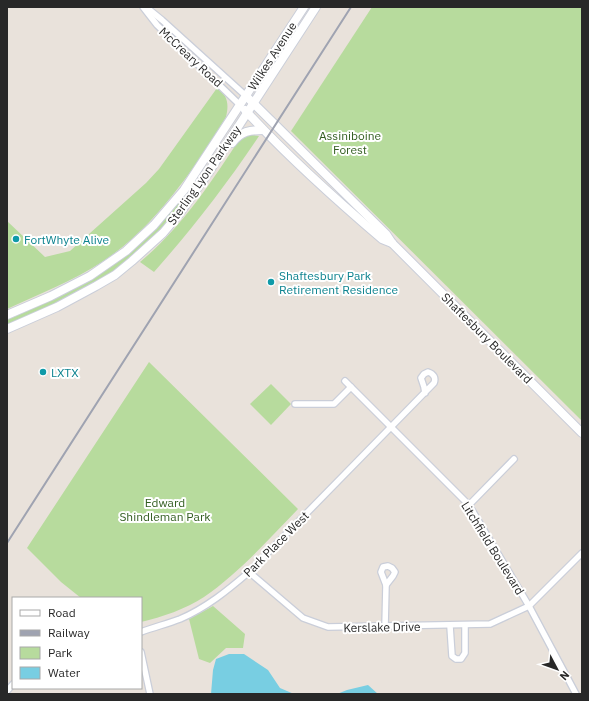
<svg xmlns="http://www.w3.org/2000/svg" width="589" height="701" font-family="'IBM Plex Sans',sans-serif">
	<rect width="100%" height="100%" fill="#e9e2db"/>
	<!-- green -->
	<g fill="#b7db9d">
		<polygon points="372,7 582,7 582,421 291,131"/>
		<path d="M217,88C228,95 229,105 226,117C217,132 207,147 198,161C171,199 142,236 102,262C73,281 39,294 7,309V221L45,257L70,251L146,183L159,169Z"/>
		<path d="M252,135L259,136C227,184 192,229 154,272L140,262C181,228 210,184 239,140L246,136Z"/>
		<path d="M180,201L182,202C173,217 161,229 149,241C132,257 115,271 95,283C67,299 37,312 7,325V320C77,289 131,263 180,201Z"/>
		<path d="M149,362L298,509C269,539 238,574 204,597C186,609 162,617 141,622V598H81L61,582L27,548Z"/>
		<polygon points="271,384 291,404 271,425 250,404"/>
		<polygon points="213,606 245,634 243,648 226,648 210,663 199,659 189,619"/>
	</g>
	<!-- water -->
	<g fill="#78cee2">
		<polygon points="229,654 244,654 268,670 280,688 294,694 211,694 213,670 216,659"/>
		<polygon points="368,685 378,694 337,694 347,690"/>
	</g>
	<g fill="none" stroke-linecap="round" stroke-linejoin="round">
		<defs>
			<g id="street">
				<polyline points="143,7 157,25 240,105"/>
				<polyline points="146,7 162,20 246,96"/>
				<polyline points="345,381 469,505 529,606 576,694"/>
				<polyline points="295,404 334,404 351,387"/>
				<polyline points="469,505 514,459"/>
				<polygon points="388,566 392,568 395,572 393,576 386,585 381,572 383,567"/>
				<polyline points="249,572 303,618 328,627 490,624 529,606 582,553"/>
				<polyline points="450,626 452,656 456,659 461,659 465,653 465,625"/>
				<polyline points="385,627 386,585"/>
				<path d="M141,632C154,627 167,624 180,619C206,608 228,590 249,572L434,383C436,378 434,374 428,372L424,374L421,378L424,387L425,393"/>
				<polyline points="141,652 150,694"/>
				<polyline points="7,691 13,684"/>
			</g>
			<g id="secondary">
				<polyline points="246,96 386,234 392,243 582,433"/>
				<path d="M245,110C287,156 334,198 382,239L392,243"/>
				<path d="M232,143C241,131 250,130 263,130"/>
				<polyline points="7,315 51,296 90,276 126,251 154,225 184,190 304,7"/>
				<polyline points="7,329 57,307 96,286 115,275 132,261 163,233 179,214 210,170 316,7"/>
			</g>
		</defs>
		<!-- street casing -->
		<use href="#street" stroke="#caced9" stroke-width="8"/>
		<!-- secondary casing -->
		<use href="#secondary" stroke="#caced9" stroke-width="10"/>
		<!-- street -->
		<use href="#street" stroke="#fff" stroke-width="5.5"/>
		<!-- secondary -->
		<use href="#secondary" stroke="#fff" stroke-width="8"/>
		<!-- rail -->
		<polyline stroke="#9fa3b1" stroke-width="2" points="7,543 351,7"/>
	</g>
	<!-- markers -->
	<g fill="#0f9aa8" stroke="#fff" stroke-width="1.5">
		<circle cx="16" cy="239" r="4"/>
		<circle cx="271" cy="282" r="4"/>
		<circle cx="43" cy="372" r="4"/>
	</g>
	<g text-anchor="middle" dominant-baseline="central" stroke-width="4" stroke-linejoin="round" paint-order="stroke">
		<!-- street labels -->
		<g font-size="12" fill="#282828" stroke="#fff">
			<text transform="translate(272 56) rotate(-57)">Wilkes Avenue</text>
			<text transform="translate(191 57) rotate(43)">McCreary Road</text>
			<text transform="translate(204 175) rotate(-55)">Sterling Lyon Parkway</text>
			<text transform="translate(487 338) rotate(45)">Shaftesbury Boulevard</text>
			<text transform="translate(276 544) rotate(-45)">Park Place West</text>
			<text transform="translate(493 548) rotate(58)">Litchfield Boulevard</text>
			<text transform="translate(382 627) rotate(-1)">Kerslake Drive</text>
		</g>
		<!-- park labels -->
		<g font-size="12" fill="#325d20" stroke="#fff">
			<text x="350" y="135">Assiniboine<tspan x="350" dy="14">Forest</tspan></text>
			<text x="165" y="502">Edward<tspan x="165" dy="14">Shindleman Park</tspan></text>
		</g>
		<!-- culture labels -->
		<g font-size="12" fill="#0d838f" stroke="#fff" text-anchor="start">
			<text x="24" y="239">FortWhyte Alive</text>
			<text x="279" y="275">Shaftesbury Park<tspan x="279" dy="14">Retirement Residence</tspan></text>
			<text x="51" y="372">LXTX</text>
		</g>
	</g>
	<!-- border -->
	<rect width="589" height="701" fill="none" stroke="#282828" stroke-width="16"/>
	<!-- legend -->
	<rect x="12" y="597" width="130" height="92" fill="#ffffff" stroke="#a9a9a9"/>
	<rect x="20" y="610" width="20" height="6" fill="#ffffff" stroke="#a9a9a9"/>
	<text x="48" y="617" font-size="12" fill="#282828">Road</text>
	<rect x="20" y="630" width="20" height="6" fill="#9fa3b1" stroke="#a9a9a9"/>
	<text x="48" y="637" font-size="12" fill="#282828">Railway</text>
	<rect x="20" y="647" width="20" height="12" fill="#b7db9d" stroke="#a9a9a9"/>
	<text x="48" y="657" font-size="12" fill="#282828">Park</text>
	<rect x="20" y="667" width="20" height="12" fill="#78cee2" stroke="#a9a9a9"/>
	<text x="48" y="677" font-size="12" fill="#282828">Water</text>
	<!-- north arrow -->
	<g transform="translate(557 669) rotate(131)" stroke="#ffffff" stroke-width="3" paint-order="stroke">
	<path d="M0-3L7 15L0 10L-7 15Z" fill="#282828"/>
	<text y="-6" font-size="11" font-weight="bold" text-anchor="middle" fill="#282828">N</text>
	</g>
</svg>
